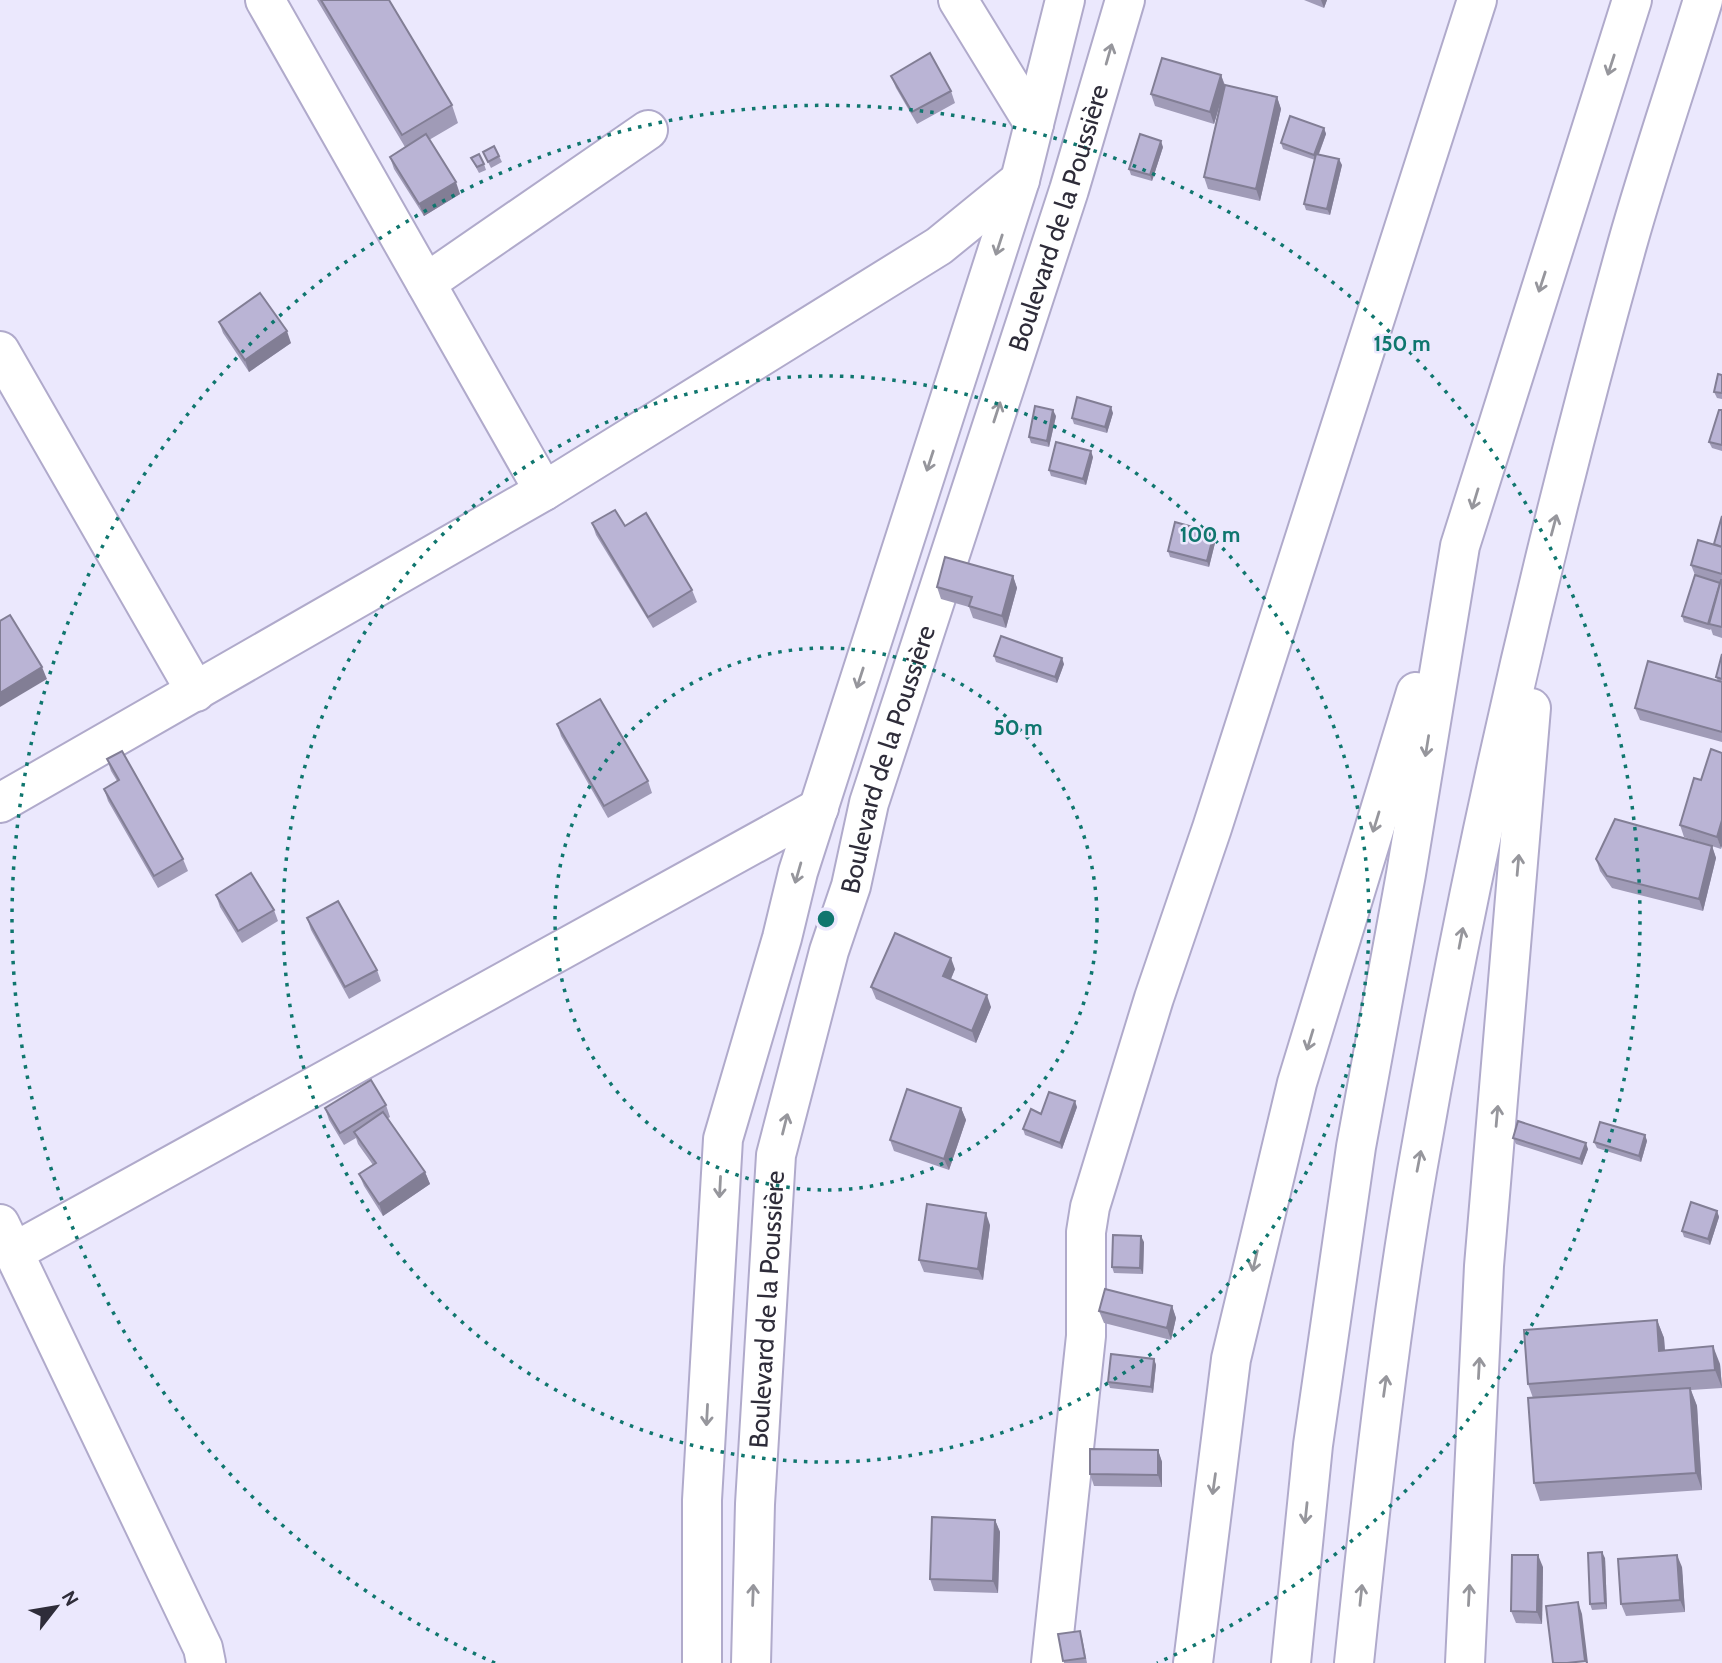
<svg xmlns="http://www.w3.org/2000/svg" width="1722" height="1663" font-family="Cabin,sans-serif">
	<rect width="100%" height="100%" fill="#ebe8fd"/>
	<g fill="none" stroke-linecap="round" stroke-linejoin="round">
		<defs>
			<g id="minor">
				<polyline points="265,0 544,491"/>
				<polyline points="958,0 1034,124"/>
				<polyline points="426,283 648,130"/>
				<polyline points="0,351 196,692"/>
				<polyline points="0,803 544,491 939,246 1020,180"/>
				<polyline points="0,1224 203,1648 206,1663"/>
				<polyline points="16,1251 819,808"/>
				<polyline points="702,1663 702,1500 723,1139 782,938 798,872 1020,180 1065,0"/>
				<path id="s1" d="M751,1663L755,1504L776,1155L829,951L851,886L869,803L1069,190L1125,0"/>
				<polyline points="1051,1663 1086,1336 1086,1232 1090,1207 1154,998 1212,828 1477,0"/>
			</g>
			<g id="major">
				<polyline points="1193,1663 1231,1359 1297,1083 1416,692"/>
				<polyline points="1291,1663 1313,1445 1356,1147 1406,874 1460,546 1632,0"/>
				<path d="M1354,1663C1371,1498 1389,1334 1417,1171C1471,859 1542,550 1627,245C1650,163 1678,82 1703,0"/>
				<polyline points="1465,1663 1484,1266 1531,708"/>
			</g>
		</defs>
		<!-- minor casing -->
		<use href="#minor" stroke="#b0aacb" stroke-width="42"/>
		<!-- major casing -->
		<use href="#major" stroke="#b0aacb" stroke-width="42"/>
		<!-- minor -->
		<use href="#minor" stroke="#fff" stroke-width="38"/>
		<!-- major -->
		<use href="#major" stroke="#fff" stroke-width="38"/>
	</g>
	<!-- wall -->
	<g fill="#a09bb7">
		<polygon points="317,0 389,0 452,105 458,123 429,140 460,194 424,216 394,169 390,157 405,147"/>
		<polygon points="1304,0 1327,0 1324,8"/>
		<polygon points="1221,75 1225,85 1277,97 1281,109 1260,201 1208,189 1204,177 1220,104 1214,124 1155,106 1151,94"/>
		<polygon points="891,76 951,91 955,103 917,124 896,88"/>
		<polygon points="1324,128 1326,134 1319,154 1342,165 1330,215 1306,210 1304,204 1315,160 1283,149 1281,143"/>
		<polygon points="1163,147 1152,181 1131,175 1129,169"/>
		<polygon points="483,152 499,156 502,162 491,168"/>
		<polygon points="471,158 484,164 486,170 479,173"/>
		<polygon points="219,322 291,343 249,372 223,333"/>
		<polygon points="1722,375 1722,399 1717,398 1714,392"/>
		<polygon points="1722,410 1722,451 1712,448 1709,442"/>
		<polygon points="1113,413 1107,433 1074,424 1072,418"/>
		<polygon points="1056,416 1049,447 1031,443 1029,437"/>
		<polygon points="1093,457 1086,485 1051,476 1049,470"/>
		<polygon points="1722,516 1722,638 1713,635 1711,629 1710,630 1684,622 1682,616 1695,575 1691,565 1714,544"/>
		<polygon points="592,523 625,526 692,590 697,602 653,628 596,535"/>
		<polygon points="1214,533 1216,539 1209,567 1170,557 1168,551"/>
		<polygon points="1013,576 1017,588 1006,628 973,618 969,607 941,599 937,587"/>
		<polygon points="1722,654 1722,742 1640,720 1635,708 1718,681 1716,677"/>
		<polygon points="994,656 1064,664 1057,683 996,662"/>
		<polygon points="557,724 648,781 652,793 608,818 561,736"/>
		<polygon points="107,759 183,859 188,871 158,888 108,801 104,789 117,781 111,771"/>
		<polygon points="1701,780 1721,849 1684,837 1680,825"/>
		<polygon points="1712,846 1716,858 1703,911 1612,888 1600,871 1596,859"/>
		<polygon points="216,895 274,910 278,921 242,943 220,907"/>
		<polygon points="307,918 377,970 381,981 349,999 311,930"/>
		<polygon points="955,969 951,979 991,1007 976,1043 876,999 871,987"/>
		<polygon points="386,1105 390,1117 387,1119 425,1172 430,1184 383,1216 364,1186 359,1174 373,1165 358,1144 356,1138 344,1145 329,1120 325,1108"/>
		<polygon points="1077,1107 1062,1149 1025,1135 1023,1129 1041,1114"/>
		<polygon points="961,1108 966,1120 949,1170 894,1151 890,1140"/>
		<polygon points="1645,1135 1647,1141 1641,1162 1597,1148 1594,1142"/>
		<polygon points="1513,1138 1588,1149 1582,1165 1516,1144"/>
		<polygon points="1717,1211 1719,1217 1710,1245 1684,1237 1682,1231"/>
		<polygon points="990,1225 983,1280 924,1272 919,1260"/>
		<polygon points="1144,1242 1143,1274 1114,1273 1112,1267"/>
		<polygon points="1172,1306 1176,1318 1171,1340 1104,1323 1099,1311"/>
		<polygon points="1657,1320 1664,1338 1665,1350 1720,1364 1722,1388 1691,1390 1697,1406 1702,1490 1540,1501 1534,1483 1533,1398 1528,1384"/>
		<polygon points="1154,1359 1156,1365 1153,1393 1110,1388 1108,1382"/>
		<polygon points="1158,1450 1162,1462 1162,1487 1094,1486 1090,1474"/>
		<polygon points="995,1520 1000,1532 998,1593 934,1591 930,1579"/>
		<polygon points="1605,1558 1607,1609 1592,1610 1590,1604"/>
		<polygon points="1543,1567 1542,1624 1516,1623 1511,1611"/>
		<polygon points="1682,1567 1685,1612 1626,1616 1621,1604"/>
		<polygon points="1058,1634 1082,1637 1087,1663 1064,1663"/>
	</g>
	<!-- shaded-wall -->
	<g fill="#827e95">
		<polygon points="1321,0 1327,0 1324,8"/>
		<polygon points="1221,75 1225,87 1214,124 1210,112"/>
		<polygon points="1277,97 1281,109 1260,201 1256,189"/>
		<polygon points="1324,128 1326,134 1316,161 1314,155"/>
		<polygon points="1161,141 1163,147 1152,181 1150,175"/>
		<polygon points="1339,159 1342,165 1330,215 1327,209"/>
		<polygon points="456,182 460,194 424,216 419,204"/>
		<polygon points="287,331 291,343 249,372 245,360"/>
		<polygon points="1111,407 1113,413 1107,433 1105,427"/>
		<polygon points="1053,410 1056,416 1049,447 1047,441"/>
		<polygon points="1091,451 1093,457 1086,485 1083,479"/>
		<polygon points="1214,533 1216,539 1209,567 1207,561"/>
		<polygon points="1013,576 1017,588 1006,628 1002,616"/>
		<polygon points="1062,658 1064,664 1057,683 1055,677"/>
		<polygon points="42,667 47,679 0,707 0,693"/>
		<polygon points="1722,820 1722,846 1721,849 1717,837"/>
		<polygon points="1712,846 1716,858 1703,911 1699,899"/>
		<polygon points="951,958 955,969 947,988 943,976"/>
		<polygon points="987,995 991,1007 976,1043 972,1031"/>
		<polygon points="1075,1101 1077,1107 1062,1149 1060,1143"/>
		<polygon points="961,1108 966,1120 949,1170 944,1159"/>
		<polygon points="1645,1135 1647,1141 1641,1162 1639,1156"/>
		<polygon points="1586,1143 1588,1149 1582,1165 1580,1159"/>
		<polygon points="425,1172 430,1184 383,1216 379,1204"/>
		<polygon points="1717,1211 1719,1217 1710,1245 1708,1239"/>
		<polygon points="986,1213 990,1225 983,1280 978,1269"/>
		<polygon points="1141,1236 1144,1242 1143,1274 1140,1268"/>
		<polygon points="1172,1306 1176,1318 1171,1340 1167,1328"/>
		<polygon points="1657,1320 1664,1338 1666,1368 1659,1351"/>
		<polygon points="1713,1346 1720,1364 1722,1388 1715,1370"/>
		<polygon points="1154,1359 1156,1365 1153,1393 1151,1387"/>
		<polygon points="1690,1388 1697,1406 1702,1490 1696,1473"/>
		<polygon points="1158,1450 1162,1462 1162,1487 1158,1475"/>
		<polygon points="995,1520 1000,1532 998,1593 993,1581"/>
		<polygon points="1602,1552 1605,1558 1607,1609 1605,1603"/>
		<polygon points="1538,1555 1543,1567 1542,1624 1537,1612"/>
		<polygon points="1677,1555 1682,1567 1685,1612 1680,1600"/>
		<polygon points="1578,1602 1582,1614 1588,1663 1586,1663 1585,1661"/>
	</g>
	<!-- building -->
	<g fill="#bab4d5" stroke="#827e95" stroke-width="2">
		<polygon points="321,0 389,0 452,105 402,135"/>
		<polygon points="930,53 951,91 912,112 891,76"/>
		<polygon points="1162,58 1221,75 1210,112 1151,94"/>
		<polygon points="1225,85 1277,97 1256,189 1204,177"/>
		<polygon points="1290,116 1324,128 1314,155 1281,143"/>
		<polygon points="426,134 456,182 419,204 390,157"/>
		<polygon points="1140,134 1161,141 1150,175 1129,169"/>
		<polygon points="494,146 499,156 488,162 483,152"/>
		<polygon points="479,154 484,164 477,167 471,158"/>
		<polygon points="1316,154 1339,159 1327,209 1304,204"/>
		<polygon points="260,293 287,331 245,360 219,322"/>
		<polygon points="1718,374 1722,375 1722,393 1714,392"/>
		<polygon points="1077,397 1111,407 1105,427 1072,418"/>
		<polygon points="1035,406 1053,410 1047,441 1029,437"/>
		<polygon points="1719,410 1722,410 1722,445 1709,442"/>
		<polygon points="1056,442 1091,451 1083,479 1049,470"/>
		<polygon points="615,510 625,526 646,513 692,590 648,617 592,523"/>
		<polygon points="1722,516 1722,547 1714,544"/>
		<polygon points="1175,522 1214,533 1207,561 1168,551"/>
		<polygon points="1698,540 1722,547 1722,574 1691,565"/>
		<polygon points="945,557 1013,576 1002,616 969,606 972,597 937,587"/>
		<polygon points="1695,575 1720,583 1708,624 1682,616"/>
		<polygon points="1721,580 1722,580 1722,627 1709,624"/>
		<polygon points="10,615 42,667 0,693 0,621"/>
		<polygon points="1001,636 1062,658 1055,677 994,656"/>
		<polygon points="1722,654 1722,679 1716,677"/>
		<polygon points="1648,661 1722,682 1722,732 1635,708"/>
		<polygon points="600,699 648,781 604,806 557,724"/>
		<polygon points="1711,749 1722,753 1722,820 1717,837 1680,825 1694,778 1701,780"/>
		<polygon points="122,751 183,859 154,876 104,789 119,780 107,759"/>
		<polygon points="1615,819 1712,846 1699,899 1607,876 1596,859"/>
		<polygon points="251,873 274,910 238,931 216,895"/>
		<polygon points="338,901 377,970 345,987 307,918"/>
		<polygon points="895,933 951,958 943,976 987,995 972,1031 871,987"/>
		<polygon points="371,1080 386,1105 340,1133 325,1108"/>
		<polygon points="907,1089 961,1108 944,1159 890,1140"/>
		<polygon points="1049,1092 1075,1101 1060,1143 1023,1129 1031,1109 1041,1114"/>
		<polygon points="383,1112 425,1172 379,1204 359,1174 376,1163 354,1132"/>
		<polygon points="1518,1121 1586,1143 1580,1159 1513,1138"/>
		<polygon points="1600,1122 1645,1135 1639,1156 1594,1142"/>
		<polygon points="1691,1202 1717,1211 1708,1239 1682,1231"/>
		<polygon points="927,1204 986,1213 978,1269 919,1260"/>
		<polygon points="1113,1235 1141,1236 1140,1268 1112,1267"/>
		<polygon points="1105,1289 1172,1306 1167,1328 1099,1311"/>
		<polygon points="1657,1320 1659,1351 1713,1346 1715,1370 1528,1384 1524,1330"/>
		<polygon points="1111,1354 1154,1359 1151,1387 1108,1382"/>
		<polygon points="1690,1388 1696,1473 1534,1483 1528,1398"/>
		<polygon points="1090,1449 1158,1450 1158,1475 1090,1474"/>
		<polygon points="932,1517 995,1520 993,1581 930,1579"/>
		<polygon points="1602,1552 1605,1603 1590,1604 1588,1553"/>
		<polygon points="1512,1555 1538,1555 1537,1612 1511,1611"/>
		<polygon points="1677,1555 1680,1600 1621,1604 1618,1559"/>
		<polygon points="1578,1602 1585,1661 1567,1663 1553,1663 1546,1606"/>
		<polygon points="1080,1631 1085,1658 1063,1661 1058,1634"/>
	</g>
	<!-- one-way arrows -->
	<defs><path id="oneway-shaft" d="M-6 0H5M1.5-3L5.5 0L1.5 3" fill="none" stroke-width="1.6" stroke-linecap="round" stroke-linejoin="round" transform="scale(1.75)"/></defs>
	<g stroke="#96969c">
		<use href="#oneway-shaft" transform="translate(1109 54) rotate(-74)"/>
		<use href="#oneway-shaft" transform="translate(1611 65) rotate(108)"/>
		<use href="#oneway-shaft" transform="translate(999 245) rotate(108)"/>
		<use href="#oneway-shaft" transform="translate(1542 282) rotate(108)"/>
		<use href="#oneway-shaft" transform="translate(997 412) rotate(-72)"/>
		<use href="#oneway-shaft" transform="translate(930 461) rotate(108)"/>
		<use href="#oneway-shaft" transform="translate(1475 499) rotate(107)"/>
		<use href="#oneway-shaft" transform="translate(1554 525) rotate(-75)"/>
		<use href="#oneway-shaft" transform="translate(860 678) rotate(108)"/>
		<use href="#oneway-shaft" transform="translate(1427 746) rotate(99)"/>
		<use href="#oneway-shaft" transform="translate(1376 822) rotate(107)"/>
		<use href="#oneway-shaft" transform="translate(1518 865) rotate(-85)"/>
		<use href="#oneway-shaft" transform="translate(798 873) rotate(106)"/>
		<use href="#oneway-shaft" transform="translate(1461 938) rotate(-79)"/>
		<use href="#oneway-shaft" transform="translate(1310 1040) rotate(107)"/>
		<use href="#oneway-shaft" transform="translate(1497 1116) rotate(-85)"/>
		<use href="#oneway-shaft" transform="translate(785 1124) rotate(-76)"/>
		<use href="#oneway-shaft" transform="translate(1419 1161) rotate(-79)"/>
		<use href="#oneway-shaft" transform="translate(720 1187) rotate(93)"/>
		<use href="#oneway-shaft" transform="translate(1255 1261) rotate(103)"/>
		<use href="#oneway-shaft" transform="translate(1479 1368) rotate(-87)"/>
		<use href="#oneway-shaft" transform="translate(1385 1386) rotate(-82)"/>
		<use href="#oneway-shaft" transform="translate(707 1415) rotate(93)"/>
		<use href="#oneway-shaft" transform="translate(1214 1484) rotate(98)"/>
		<use href="#oneway-shaft" transform="translate(1306 1513) rotate(96)"/>
		<use href="#oneway-shaft" transform="translate(753 1595) rotate(-88)"/>
		<use href="#oneway-shaft" transform="translate(1361 1595) rotate(-84)"/>
		<use href="#oneway-shaft" transform="translate(1469 1595) rotate(-87)"/>
	</g>
	<!-- distance rings -->
	<g fill="none" stroke="#0f766e" stroke-width="3.5" stroke-dasharray="3.5 7">
		<circle cx="826" cy="919" r="271"/>
		<circle cx="826" cy="919" r="543"/>
		<path d="M495 1663A814 814 0 1 1 1157 1663"/>
	</g>
	<g text-anchor="middle" dominant-baseline="central" stroke-width="5" stroke-linejoin="round" paint-order="stroke">
		<!-- street labels -->
		<g font-size="26" fill="#2e2c39" stroke="#ebe8fd">
			<text stroke="none"><textPath href="#s1" startOffset="1488">Boulevard de la Poussière</textPath></text>
			<text stroke="none"><textPath href="#s1" startOffset="920">Boulevard de la Poussière</textPath></text>
			<text stroke="none"><textPath href="#s1" startOffset="354">Boulevard de la Poussière</textPath></text>
		</g>
	</g>
	<circle cx="826" cy="919" r="10" fill="#0f766e" stroke="#ebe8fd" stroke-width="3.5"/>
	<g font-size="21" text-anchor="middle" font-weight="bold" fill="#0f766e" stroke="#ebe8fd" stroke-width="5" stroke-linejoin="round" paint-order="stroke">
		<text x="1402" y="351">150 m</text>
		<text x="1210" y="542">100 m</text>
		<text x="1018" y="735">50 m</text>
	</g>
	<!-- north arrow -->
	<g transform="translate(56 1607) rotate(59)" stroke="#ebe8fd" stroke-width="5" paint-order="stroke">
	<path d="M0-5L12 26L0 18L-12 26Z" fill="#2e2c39"/>
	<text y="-10" font-size="19" font-weight="bold" text-anchor="middle" fill="#2e2c39">N</text>
	</g>
</svg>
